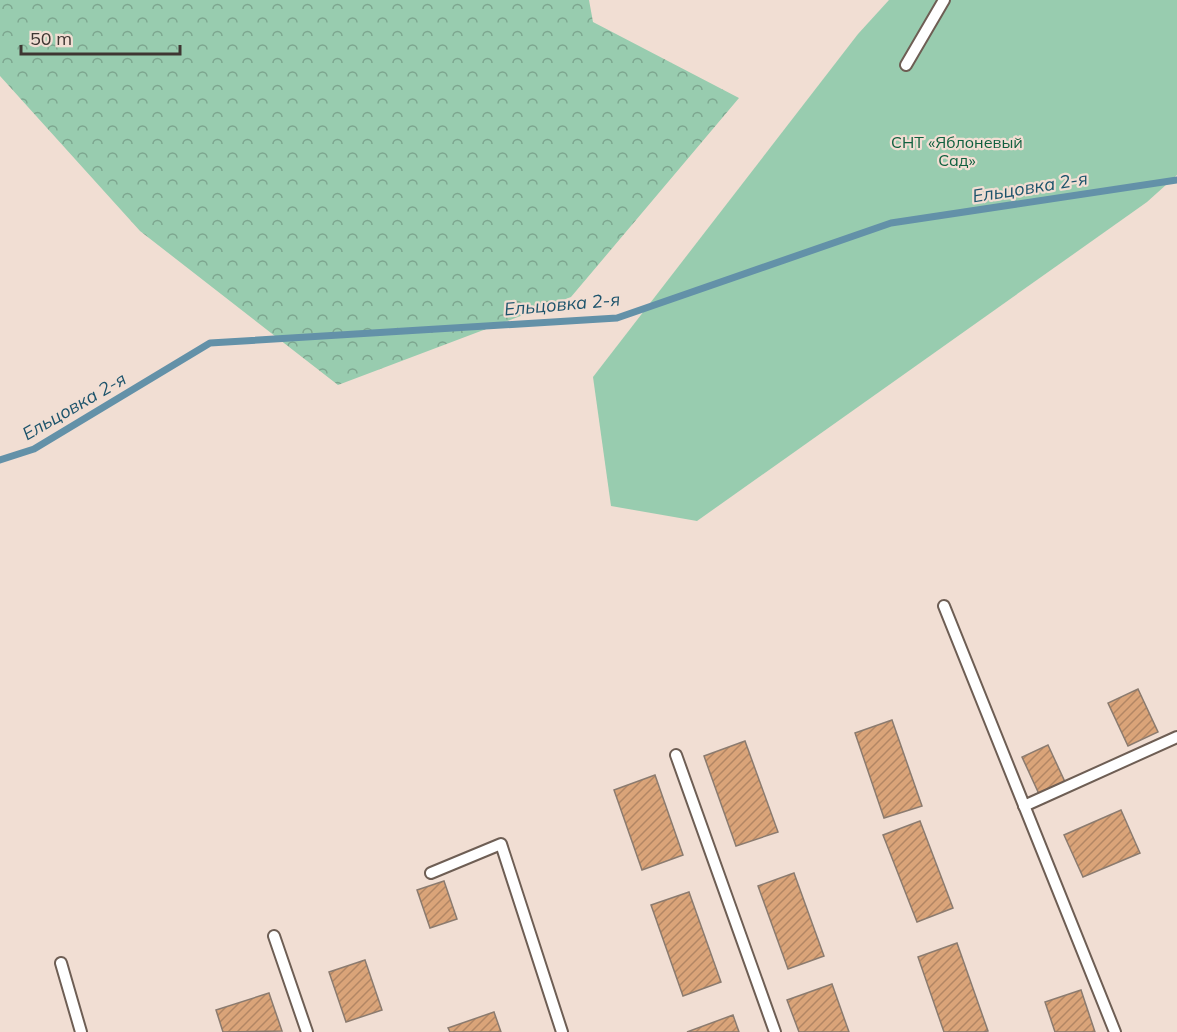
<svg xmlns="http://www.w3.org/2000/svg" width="1177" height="1032" font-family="Mulish,sans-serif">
	<defs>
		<pattern id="forest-crowns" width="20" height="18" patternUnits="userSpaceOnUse" patternTransform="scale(1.5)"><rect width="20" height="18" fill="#98ccaf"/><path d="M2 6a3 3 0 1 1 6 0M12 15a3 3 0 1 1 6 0" fill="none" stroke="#7da68f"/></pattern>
		<pattern id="building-hatch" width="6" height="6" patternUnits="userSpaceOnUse" patternTransform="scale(1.5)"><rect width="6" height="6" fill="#daa479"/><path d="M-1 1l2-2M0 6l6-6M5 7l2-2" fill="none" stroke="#b28664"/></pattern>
	</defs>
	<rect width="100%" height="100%" fill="#f1ded3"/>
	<!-- forest -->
	<polygon fill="url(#forest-crowns)" points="0,0 589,0 593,22 739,98 571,297 338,385 140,231 0,76"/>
	<!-- green -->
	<polygon fill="#98ccaf" points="889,0 1177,0 1177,175 1147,202 697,521 611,506 593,377 858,34"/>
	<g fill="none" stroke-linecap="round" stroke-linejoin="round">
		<!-- stream -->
		<polyline stroke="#6391a8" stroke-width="7" points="0,460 34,449 210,343 617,318 891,223 1177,180"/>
	</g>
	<!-- building -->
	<g fill="url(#building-hatch)" stroke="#8b7b6f" stroke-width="1.5">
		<polygon points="1138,689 1158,732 1128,746 1108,703"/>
		<polygon points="892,720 922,806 884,818 855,733"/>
		<polygon points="745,741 778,832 736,846 704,756"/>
		<polygon points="1048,745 1065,782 1039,794 1022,757"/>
		<polygon points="655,775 683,855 642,870 614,790"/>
		<polygon points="1121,810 1140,853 1083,877 1064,835"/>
		<polygon points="920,821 953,908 917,922 883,835"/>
		<polygon points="794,873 824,956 788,969 758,886"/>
		<polygon points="444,881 457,919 430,928 417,890"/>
		<polygon points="689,892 721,982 683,996 651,905"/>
		<polygon points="957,943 988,1031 984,1032 944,1032 918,957"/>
		<polygon points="365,960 382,1010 346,1022 329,972"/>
		<polygon points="832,984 849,1032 799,1032 787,1000"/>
		<polygon points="1081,990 1095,1032 1055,1032 1045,1002"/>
		<polygon points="269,993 282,1031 223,1032 216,1010"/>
		<polygon points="494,1012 501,1032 450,1032 448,1028"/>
		<polygon points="733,1015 739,1032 687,1032"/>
	</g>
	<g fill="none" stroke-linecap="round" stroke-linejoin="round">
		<defs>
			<g id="lane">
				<polyline points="906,65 944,0"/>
				<polyline points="944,606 1115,1032"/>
				<polyline points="676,755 775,1032"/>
				<polyline points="1024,806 1177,737"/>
				<polyline points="431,873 501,844 562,1032"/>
				<polyline points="274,936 307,1032"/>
				<polyline points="61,963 81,1032"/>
			</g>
		</defs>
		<!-- lane casing -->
		<use href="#lane" stroke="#6e5e54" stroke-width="14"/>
		<!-- lane -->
		<use href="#lane" stroke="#fff" stroke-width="10"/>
	</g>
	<g text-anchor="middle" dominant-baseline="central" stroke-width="4.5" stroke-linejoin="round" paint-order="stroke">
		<!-- park labels -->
		<g font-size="16" fill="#10603f" stroke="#f1ded3">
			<text x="957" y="142">СНТ «Яблоневый<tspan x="957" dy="18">Сад»</tspan></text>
		</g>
		<!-- water labels -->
		<g font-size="18" font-style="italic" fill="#1c536b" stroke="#f1ded3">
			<text transform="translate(1030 187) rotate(-9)">Ельцовка 2-я</text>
			<text transform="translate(562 304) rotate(-5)">Ельцовка 2-я</text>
			<text transform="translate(74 406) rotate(-30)">Ельцовка 2-я</text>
		</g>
	</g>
	<!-- scale -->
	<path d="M21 45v9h159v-9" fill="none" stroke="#3e3632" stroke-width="3"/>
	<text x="30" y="45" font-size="18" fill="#3e3632" stroke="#f1ded3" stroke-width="4.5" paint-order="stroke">50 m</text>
</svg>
